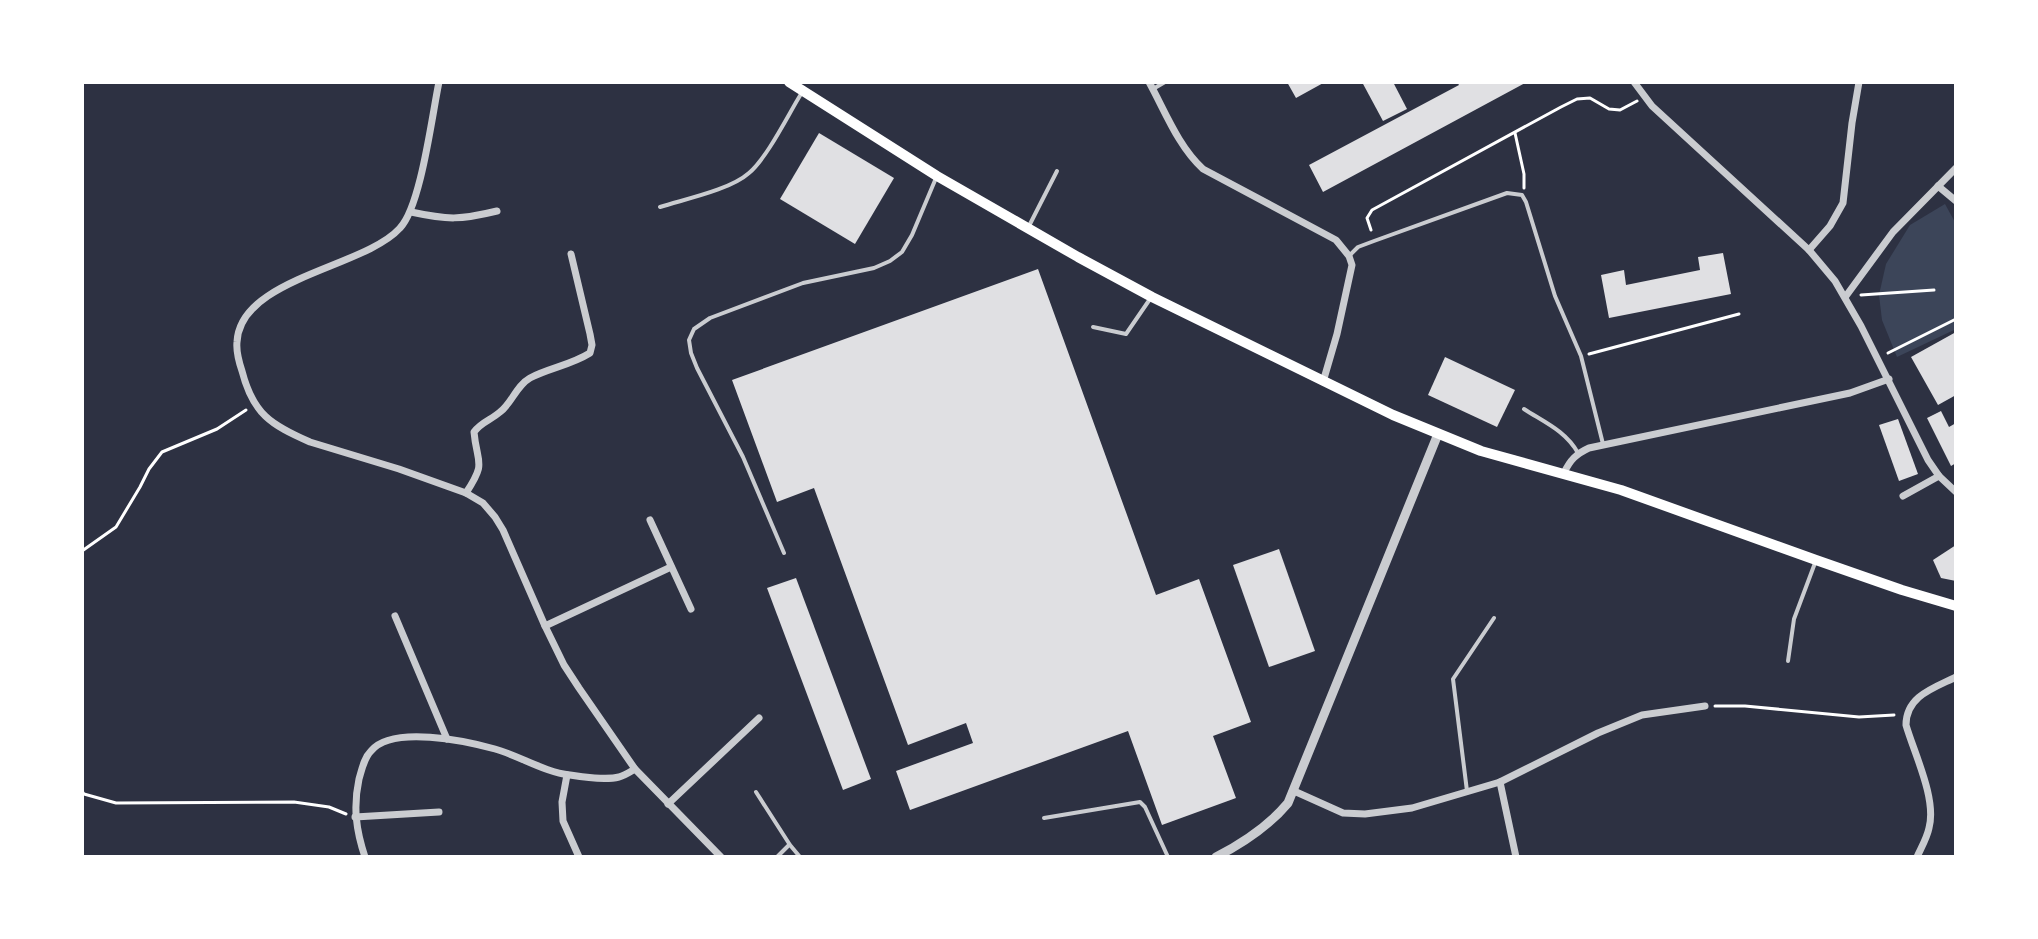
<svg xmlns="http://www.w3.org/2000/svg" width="2038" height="939" font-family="Barlow,sans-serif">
	<rect width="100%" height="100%" fill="#2d3142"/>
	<!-- green -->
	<polygon fill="#3c4559" points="1945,204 1956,224 1956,329 1897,357 1882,320 1879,295 1886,264 1910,225"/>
	<!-- building -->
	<g fill="#e0e0e3">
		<polygon points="1287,82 1325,82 1296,98"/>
		<polygon points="1362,82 1393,82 1407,109 1383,121"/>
		<polygon points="1457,82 1527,82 1323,192 1309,165 1459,85"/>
		<polygon points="819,133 894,178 855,244 780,199"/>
		<polygon points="1723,253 1731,294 1609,318 1601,275 1624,270 1626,285 1700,270 1698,257"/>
		<polygon points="1038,269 1156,595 1199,579 1251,722 1213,736 1236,798 1162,825 1128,731 910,810 896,771 973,743 966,723 908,745 814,488 777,502 732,380"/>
		<polygon points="1956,332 1956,395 1938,405 1911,357"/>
		<polygon points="1445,357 1515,390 1497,427 1428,395"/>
		<polygon points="1941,411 1949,427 1956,423 1956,463 1951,466 1927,418"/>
		<polygon points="1898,419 1918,474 1899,481 1879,425"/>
		<polygon points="1956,545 1956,581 1941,578 1933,560"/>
		<polygon points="1279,549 1315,651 1269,667 1233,565"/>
		<polygon points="796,578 871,779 843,790 767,588"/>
	</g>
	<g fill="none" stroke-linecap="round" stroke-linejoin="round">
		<!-- path -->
		<g stroke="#fff" stroke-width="3">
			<polyline points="1515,133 1524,174 1524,188"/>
			<polyline points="1371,230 1367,218 1372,210 1561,107 1577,99 1590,98 1609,109 1620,110 1637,101"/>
			<polyline points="1861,295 1934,290"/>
			<polyline points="1888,353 1956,319"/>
			<polyline points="1589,354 1739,314"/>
			<polyline points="82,551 116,527 140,487 149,469 162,452 217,429 246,410"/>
			<polyline points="1715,706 1745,706 1859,717 1894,715"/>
			<polyline points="82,791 84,794 116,803 294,802 329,807 346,814"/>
		</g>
		<!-- service -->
		<g stroke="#caccd0" stroke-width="4">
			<polyline points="1153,89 1165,82"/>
			<path d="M660,207C685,199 730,190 749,173C767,158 788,115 801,94"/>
			<polyline points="1029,226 1057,171"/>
			<polyline points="1349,256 1358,247 1374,241 1507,193 1522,195 1526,202 1555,296 1581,356 1603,444"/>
			<polyline points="1093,327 1126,334 1150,299"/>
			<path d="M1524,409C1544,422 1566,431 1578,453"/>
			<polyline points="784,553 743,457 697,368 691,353 689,340 694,329 710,318 803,283 874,268 890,261 902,252 912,235 936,178"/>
			<polyline points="1788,661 1794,619 1815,563"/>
			<polyline points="1467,791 1453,679 1494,618"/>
			<polyline points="756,792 790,845 800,857"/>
			<polyline points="1044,818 1140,802 1145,807 1168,857"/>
			<polyline points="777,857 789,845"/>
		</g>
		<!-- minor -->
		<g stroke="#caccd0" stroke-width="7">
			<path d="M439,82C432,115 421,206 400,228C364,268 240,278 237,342C236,352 239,362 242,371C253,414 271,425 310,442L399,469L466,493L483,503L495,517L503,530L545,626L564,665L579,688L635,769L721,857"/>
			<path d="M1149,82C1165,111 1178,146 1203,169L1336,240L1349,256L1352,265L1337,334L1323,382"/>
			<polyline points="1634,82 1652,106 1809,250 1835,281 1861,326 1928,460 1939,476 1956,492"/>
			<polyline points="1938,186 1956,201"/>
			<path d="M411,212C448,220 460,220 497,211"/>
			<polyline points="1809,250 1830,226 1843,203 1852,123 1859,82"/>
			<polyline points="1846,296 1893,232 1956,168"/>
			<path d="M1564,473C1570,460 1576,454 1589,448L1850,393L1889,379"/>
			<path d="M466,493C487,461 477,465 474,432C481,422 491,420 500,412C512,403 516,386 530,378C549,368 571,365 590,353L592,345L590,334L571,254"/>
			<polyline points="1903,496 1939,476"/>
			<polyline points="650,520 691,609"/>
			<polyline points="395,616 447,739"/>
			<polyline points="545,626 671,567"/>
			<polyline points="567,775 562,802 563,821 579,857"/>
			<polyline points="1500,782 1516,857"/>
			<polyline points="1294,791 1343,813 1365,814 1412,808 1500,782 1598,733 1642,715 1705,706"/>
			<polyline points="668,804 759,718"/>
			<polyline points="355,817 439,812"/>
			<path d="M365,857C356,830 353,807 359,779C362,769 364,758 371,751C392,725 466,741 495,749C520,756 544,772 570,775C582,777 607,780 619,777C624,776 630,772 635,769"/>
			<path d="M1917,857C1921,848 1927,838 1929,828C1937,799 1914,753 1906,725C1906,696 1934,688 1956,677"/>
		</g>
		<!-- tertiary -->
		<path stroke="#caccd0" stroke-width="9" d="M1216,857C1243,843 1268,827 1288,803L1438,434"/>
		<!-- secondary -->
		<polyline stroke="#fff" stroke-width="10" points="789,82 937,176 1078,257 1152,297 1393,415 1481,451 1621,490 1816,560 1902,590 1956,606"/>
	</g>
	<!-- border -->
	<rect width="2038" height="939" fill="none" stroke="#ffffff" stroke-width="168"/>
</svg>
